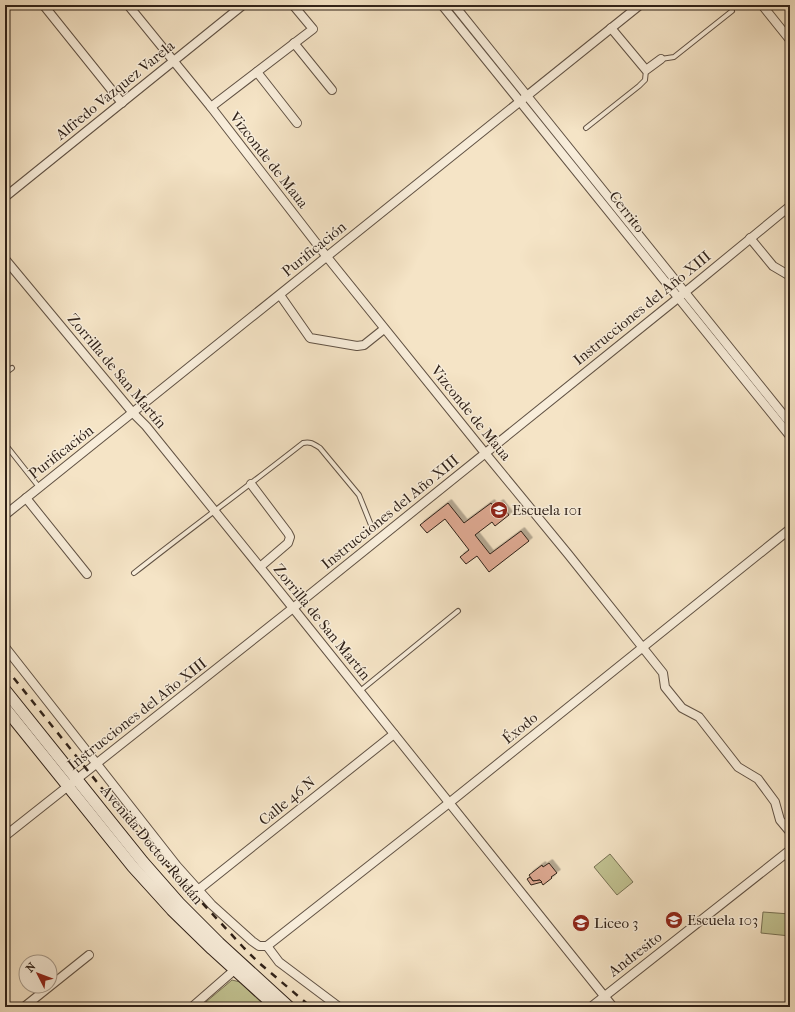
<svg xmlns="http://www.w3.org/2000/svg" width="795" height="1012" font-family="'IM FELL French Canon',serif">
	<defs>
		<filter id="shadow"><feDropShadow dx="3.5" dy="-3.5" stdDeviation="0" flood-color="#0004"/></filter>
	</defs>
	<rect width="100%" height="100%" fill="#f5e4c6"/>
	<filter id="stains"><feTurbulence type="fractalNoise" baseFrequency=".005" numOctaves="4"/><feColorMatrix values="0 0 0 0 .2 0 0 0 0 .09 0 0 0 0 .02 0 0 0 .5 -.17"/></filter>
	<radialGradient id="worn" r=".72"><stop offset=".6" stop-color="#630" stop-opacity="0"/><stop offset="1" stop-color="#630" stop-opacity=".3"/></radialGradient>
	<!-- green -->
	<g fill="#c1c291" stroke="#787255">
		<polygon points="610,854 633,882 617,895 594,867"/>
		<polygon points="763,912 790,914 790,936 761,933"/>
		<polygon points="232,980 240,982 266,1007 200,1007"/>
	</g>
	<!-- building -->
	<g fill="#dea992" stroke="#302219" filter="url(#shadow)">
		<polygon points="448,503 464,523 491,503 494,507 500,503 509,515 495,526 492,522 475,535 490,554 521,531 529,541 489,572 477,556 466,564 460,557 469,550 445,519 427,533 420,525"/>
		<polygon points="549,863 557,873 551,877 552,878 543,885 540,880 533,881 529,875 542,865 543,867"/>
		<polygon points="530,877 533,881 540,880 542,882 531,885 527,879"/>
	</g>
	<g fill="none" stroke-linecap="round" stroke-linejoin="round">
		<defs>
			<g id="lane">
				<polyline points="661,59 674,57 732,11"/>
				<polyline points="586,128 639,86 645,80 646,70"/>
				<polyline points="5,373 12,368"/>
				<polyline points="5,444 39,487"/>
				<path d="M134,573C190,529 247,487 303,443C310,441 314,444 320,448L359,495L371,525"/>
				<polyline points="360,691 458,611"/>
			</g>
			<g id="street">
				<polyline points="128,5 211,107 327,257 485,453 568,554 663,673 665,687 682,708 699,717 738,767 758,779 775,802 780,820 790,832"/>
				<polyline points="442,5 790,436"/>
				<polyline points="454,5 790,423"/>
				<polyline points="762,5 790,40"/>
				<polyline points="45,7 122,103"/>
				<polyline points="611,28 646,70 661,59"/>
				<polyline points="294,43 332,90"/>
				<polyline points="257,72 297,123"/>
				<polyline points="211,107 313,29 293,5"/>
				<polyline points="5,197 243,5"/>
				<polyline points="750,238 773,266 790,276"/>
				<polyline points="5,259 133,413 146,426 293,608 613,1007"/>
				<polyline points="280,295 310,338 357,346 364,345 384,329"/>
				<polyline points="251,484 288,533 290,537 288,543 260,567"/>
				<polyline points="26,498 87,574"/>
				<polyline points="5,515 640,5"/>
				<polyline points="5,647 177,866 212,905 252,941 259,946 267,946"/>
				<polyline points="5,836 293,608 678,298 790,206"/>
				<polyline points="198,890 394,734"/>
				<polyline points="267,946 449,803 790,529"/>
				<polyline points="267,946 279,962 339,1007"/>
				<polyline points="24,1007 89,955"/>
				<polyline points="192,1007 239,966"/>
				<polyline points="591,1007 790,850"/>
			</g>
			<g id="secondary">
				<polyline points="5,690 143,862 179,903 219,943 289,1007"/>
				<polyline points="5,708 133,867 172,910 212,949 276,1007"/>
			</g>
		</defs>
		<!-- lane casing -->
		<use href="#lane" stroke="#615244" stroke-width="6"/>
		<!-- street casing -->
		<use href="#street" stroke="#615244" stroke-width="10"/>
		<!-- secondary casing -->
		<use href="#secondary" stroke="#302219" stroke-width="13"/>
		<!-- lane -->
		<use href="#lane" stroke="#f8edda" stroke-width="4"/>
		<!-- street -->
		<use href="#street" stroke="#f8edda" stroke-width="8"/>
		<!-- secondary -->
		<use href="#secondary" stroke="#f8edda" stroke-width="11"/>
		<!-- rail -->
		<polyline stroke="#302219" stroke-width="2.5" stroke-dasharray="7 7" stroke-linecap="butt" points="5,667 140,836 244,948 258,962 311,1007"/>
	</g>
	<!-- icons -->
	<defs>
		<symbol id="school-disc" viewBox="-11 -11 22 22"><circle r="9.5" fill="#8f2418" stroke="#f8edda"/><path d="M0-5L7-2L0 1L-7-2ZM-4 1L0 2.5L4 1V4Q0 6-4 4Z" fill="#fff"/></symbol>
	</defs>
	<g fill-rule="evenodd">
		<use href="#school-disc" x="489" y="500" width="20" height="20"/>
		<use href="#school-disc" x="664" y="910" width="20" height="20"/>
		<use href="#school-disc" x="571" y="913" width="20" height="20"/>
	</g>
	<g text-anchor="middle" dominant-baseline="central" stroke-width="3" stroke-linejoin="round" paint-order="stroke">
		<!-- street labels -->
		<g font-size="15" fill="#302219" stroke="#f8edda">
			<text transform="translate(115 90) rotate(-39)">Alfredo Vazquez Varela</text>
			<text transform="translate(269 160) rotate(52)">Vizconde de Maua</text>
			<text transform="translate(627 212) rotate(52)">Cerrito</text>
			<text transform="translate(314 249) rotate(-39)">Purificación</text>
			<text transform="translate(642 308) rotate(-39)">Instrucciones del Año XIII</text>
			<text transform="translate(117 371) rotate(50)">Zorrilla de San Martín</text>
			<text transform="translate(471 413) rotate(51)">Vizconde de Maua</text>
			<text transform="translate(61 452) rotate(-38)">Purificación</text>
			<text transform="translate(390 512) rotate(-39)">Instrucciones del Año XIII</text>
			<text transform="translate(322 622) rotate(51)">Zorrilla de San Martín</text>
			<text transform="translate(137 714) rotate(-38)">Instrucciones del Año XIII</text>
			<text transform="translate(520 728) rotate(-39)">Éxodo</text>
			<text transform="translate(287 801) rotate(-39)">Calle 46 N</text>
			<text transform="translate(152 845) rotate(50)">Avenida Doctor Roldán</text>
			<text transform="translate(635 954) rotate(-38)">Andresito</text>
		</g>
		<!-- poi labels -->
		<g font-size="15" fill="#302219" stroke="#f8edda" text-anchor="start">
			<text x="512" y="510">Escuela 101</text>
			<text x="687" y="920">Escuela 103</text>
			<text x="594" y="923">Liceo 3</text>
		</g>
	</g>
	<!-- margin -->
	<rect width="795" height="1012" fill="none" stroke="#f5e4c6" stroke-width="20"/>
	<rect x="6" y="6" width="783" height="1000" fill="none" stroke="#302219" stroke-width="2"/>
	<rect x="10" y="10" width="775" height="992" fill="none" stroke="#302219"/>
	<!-- north arrow -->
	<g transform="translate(38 974) rotate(312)"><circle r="19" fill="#f8edda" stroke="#a89c8d"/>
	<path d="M0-3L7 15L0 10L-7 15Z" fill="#8f2418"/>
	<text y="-6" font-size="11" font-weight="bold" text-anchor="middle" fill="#302219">N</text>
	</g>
	<rect width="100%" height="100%" filter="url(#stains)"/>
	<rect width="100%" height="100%" fill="url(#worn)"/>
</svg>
